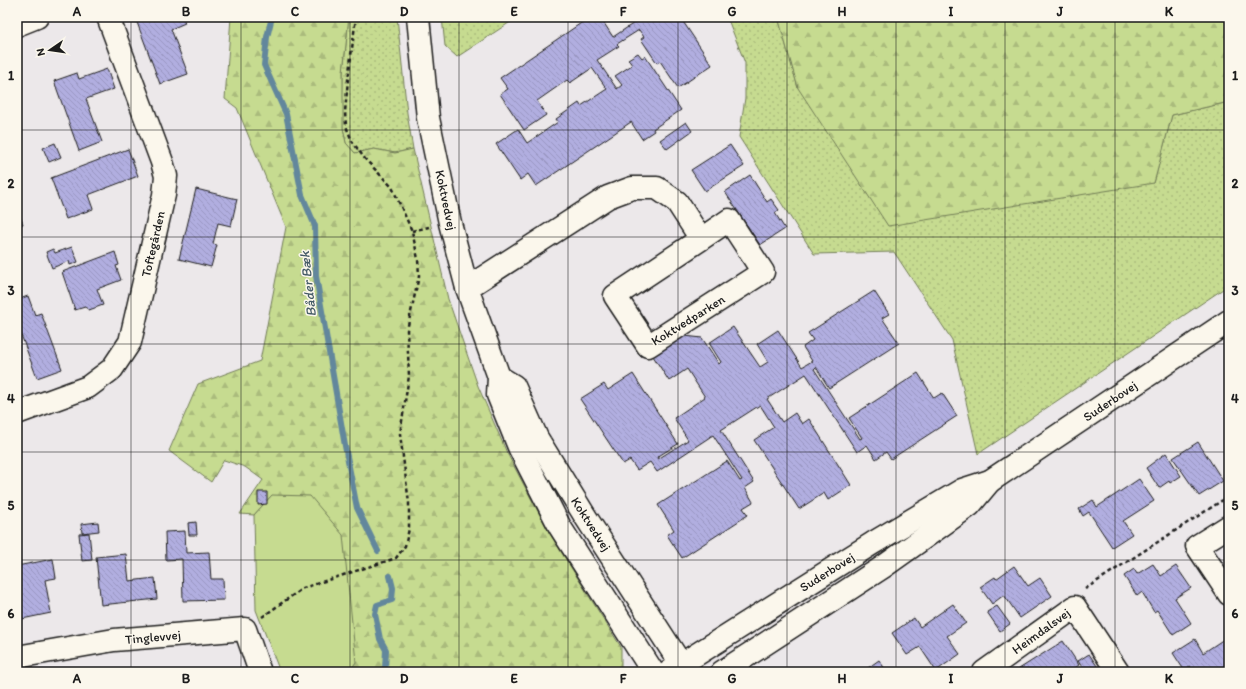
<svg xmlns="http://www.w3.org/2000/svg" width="1246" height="689" font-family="Itim,sans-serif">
	<defs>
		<pattern id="grass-dots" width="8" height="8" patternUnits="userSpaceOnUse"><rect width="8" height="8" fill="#c6db90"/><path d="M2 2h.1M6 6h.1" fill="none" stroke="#aabb7c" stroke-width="1.8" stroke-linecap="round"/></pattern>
		<pattern id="forest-firs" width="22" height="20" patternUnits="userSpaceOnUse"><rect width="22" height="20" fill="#c6db90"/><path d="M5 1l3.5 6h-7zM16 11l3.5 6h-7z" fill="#aabb7c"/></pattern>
		<pattern id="building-back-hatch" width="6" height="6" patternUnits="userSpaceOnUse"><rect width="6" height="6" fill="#b1aee0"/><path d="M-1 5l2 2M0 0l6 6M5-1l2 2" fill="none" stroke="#9895c0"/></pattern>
	</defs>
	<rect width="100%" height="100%" fill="#ece8ea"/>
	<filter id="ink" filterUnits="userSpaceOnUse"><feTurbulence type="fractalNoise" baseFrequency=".025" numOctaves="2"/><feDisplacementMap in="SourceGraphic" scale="8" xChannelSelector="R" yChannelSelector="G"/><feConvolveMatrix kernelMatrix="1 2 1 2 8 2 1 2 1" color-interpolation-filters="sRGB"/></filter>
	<g filter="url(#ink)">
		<!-- grass -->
		<g fill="url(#grass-dots)" stroke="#717c56">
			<polygon points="349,17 397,17 407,113 413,149 395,153 374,149 355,153 346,143 343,128 342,117 343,72"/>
			<polygon points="442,17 518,17 457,57 445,46"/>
			<polygon points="727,17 778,17 798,88 1154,183 1172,115 1229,102 1229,285 978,454 952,340 894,252 814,254 739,137 745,98 745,63"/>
		</g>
		<!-- forest -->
		<g fill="url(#forest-firs)" stroke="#717c56">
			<polygon points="231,17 349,17 343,72 343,128 346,143 355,153 374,149 395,153 413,149 448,299 478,386 507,453 550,534 621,647 621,672 349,672 356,662 272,495 254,515 240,514 263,480 245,467 224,460 211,482 169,451 198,384 260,361 286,227 237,108 225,99"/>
			<polygon points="778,17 1229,17 1229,102 1172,115 1154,183 888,226 798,88"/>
		</g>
		<!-- pitch -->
		<polygon fill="#c6db90" stroke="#717c56" points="272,495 310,496 343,535 356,662 349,672 280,672 256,610 254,515"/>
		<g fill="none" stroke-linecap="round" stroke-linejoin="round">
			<!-- stream -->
			<g stroke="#62879c" stroke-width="6">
				<polyline points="272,17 267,37 264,65 286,114 302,195 315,226 316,276 345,446 357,508 378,551"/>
				<polyline points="381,672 385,668 386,650 380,639 375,614 377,605 392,600 393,588 390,576"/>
			</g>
		</g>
		<!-- building -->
		<g fill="url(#building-back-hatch)" stroke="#1c1c1c">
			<polygon points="135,17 183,17 185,23 171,29 188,74 160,84"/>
			<polygon points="590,17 600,17 613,37 634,23 630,17 680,17 712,65 678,88 660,61 657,63 641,39 644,37 639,30 617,44 619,46 597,60 617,89 622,85 615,76 632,65 628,59 638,53 642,58 645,56 681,110 653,129 654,131 642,139 631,122 536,186 528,174 520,180 496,144 518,129 527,143 558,122 556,119 579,103 581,106 607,89 592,68 570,83 567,80 537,101 546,115 524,130 500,94 508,89 500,78"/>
			<polygon points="107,69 114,89 86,99 102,142 79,151 54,81 77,73 79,79"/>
			<polygon points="686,122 692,131 667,149 660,140"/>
			<polygon points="55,143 61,157 49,162 43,148"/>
			<polygon points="730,145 744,166 705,191 691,170"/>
			<polygon points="128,149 138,176 88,195 93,209 66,219 51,178"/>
			<polygon points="17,158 21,169 17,170"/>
			<polygon points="750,175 767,202 771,199 779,210 775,213 785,229 760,245 725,192"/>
			<polygon points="196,189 237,199 231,226 218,223 213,244 217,245 211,267 179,259"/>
			<polygon points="17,209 23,224 17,226"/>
			<polygon points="72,247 78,262 70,265 69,261 52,268 46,252 53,249 55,253"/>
			<polygon points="115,252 119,265 116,266 121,280 97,289 103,305 89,310 85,307 75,310 62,272"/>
			<polygon points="874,291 889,314 882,318 899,343 829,388 816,367 814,369 860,439 862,438 849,418 918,373 934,398 942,393 957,416 891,459 886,452 876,459 867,445 857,452 806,374 767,399 782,422 795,413 802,424 809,419 851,485 828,500 824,493 799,509 754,440 774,427 760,405 721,430 754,482 745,488 753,502 743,508 748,515 682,558 667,535 674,530 658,505 727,461 740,481 742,480 713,435 657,472 650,462 637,470 630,460 623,464 580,399 604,384 608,390 633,374 678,444 657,457 658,459 688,440 674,418 705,397 687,369 669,381 653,356 685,336 702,338 719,364 721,362 709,343 733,327 760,367 768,362 757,344 778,330 802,367 812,361 803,347 813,340 808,333"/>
			<polygon points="28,296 35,315 41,313 62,369 37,378 17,324 17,300"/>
			<polygon points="1198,442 1223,481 1199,496 1173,458"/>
			<polygon points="1166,453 1181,476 1170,483 1169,481 1159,488 1146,468"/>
			<polygon points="1139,479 1154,501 1123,521 1132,534 1112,547 1089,512 1083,516 1079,509 1093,500 1097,507"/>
			<polygon points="258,492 267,492 267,504 258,505"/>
			<polygon points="98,522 99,531 82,533 81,524"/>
			<polygon points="196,522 197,535 189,535 188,523"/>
			<polygon points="185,531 186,553 209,552 211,579 223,579 224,600 183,601 182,559 166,560 165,532"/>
			<polygon points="89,533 92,560 82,561 79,534"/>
			<polygon points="126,554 129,581 155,578 157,599 101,605 96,557"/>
			<polygon points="53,559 56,578 45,580 51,613 22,619 17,591 17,566"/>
			<polygon points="1153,564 1161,576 1176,566 1191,588 1175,598 1191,623 1173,635 1157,610 1154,612 1142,592 1137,596 1124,576 1134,569 1137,574"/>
			<polygon points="1014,566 1028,586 1040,578 1052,596 1020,618 1004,595 992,604 980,587 995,577 996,579"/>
			<polygon points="953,604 966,623 947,636 960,654 936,671 920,647 907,655 892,633 914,618 920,627"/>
			<polygon points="997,606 1010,624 1000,631 987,612"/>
			<polygon points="1195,639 1203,653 1224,639 1229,647 1229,667 1222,672 1194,672 1190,666 1184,670 1173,653"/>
			<polygon points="1063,641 1079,665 1069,672 1021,672 1019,669"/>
			<polygon points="1089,654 1101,672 1085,672 1078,661"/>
			<polygon points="879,660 887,672 858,672 863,668 865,670"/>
			<polygon points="103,668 105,672 95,672"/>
		</g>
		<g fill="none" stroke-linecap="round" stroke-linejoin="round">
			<defs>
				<g id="minor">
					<polyline points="467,288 608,197 632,188 657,188 677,202 701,239 615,296 648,346 763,272 729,220 701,239"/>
					<polyline points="17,413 88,387 112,369 130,342 164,195 166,176 162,162 108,17"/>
					<polyline points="1229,526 1197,546 1229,594"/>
					<polyline points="17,657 114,640 245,629 260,672"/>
					<polyline points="984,672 1075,607 1118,672"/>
				</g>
				<g id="tertiary">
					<polyline points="418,17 428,118 450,223 467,288 499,377 498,395 519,447 560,527 653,672"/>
					<polyline points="17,25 37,17"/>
					<polyline points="499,377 514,386 537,438 585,516 686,672"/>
					<polyline points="669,672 873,543 962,490 990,481 1229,321"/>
					<polyline points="722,672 883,567 970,505 990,481"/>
				</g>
			</defs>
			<!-- minor casing -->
			<use href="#minor" stroke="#1c1c1c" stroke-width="25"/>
			<!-- tertiary casing -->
			<use href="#tertiary" stroke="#1c1c1c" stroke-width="25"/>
			<!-- path -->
			<g stroke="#1c1c1c" stroke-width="2.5" stroke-dasharray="4 3" stroke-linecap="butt">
				<polyline points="412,231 429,227"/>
				<polyline points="1085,589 1229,496"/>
				<polyline points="262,617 303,588 396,558 405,546 409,529 409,503 400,434 409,376 407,330 419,276 418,259 412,231 392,187 365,159 352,141 346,126 345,112 348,80 356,17"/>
			</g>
			<!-- minor -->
			<use href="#minor" stroke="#fbf7ec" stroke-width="22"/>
			<!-- tertiary -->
			<use href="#tertiary" stroke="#fbf7ec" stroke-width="22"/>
		</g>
	</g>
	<!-- grid -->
	<path fill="none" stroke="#1c1c1c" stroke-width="1" stroke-opacity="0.55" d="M131,17V672M241,17V672M350,17V672M459,17V672M568,17V672M678,17V672M787,17V672M896,17V672M1005,17V672M1115,17V672M17,130H1229M17,237H1229M17,344H1229M17,452H1229M17,560H1229"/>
	<g text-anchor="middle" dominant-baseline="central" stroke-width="3" stroke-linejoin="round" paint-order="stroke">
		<!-- street labels -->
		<g font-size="13" fill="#1c1c1c" stroke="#fbf7ec">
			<text transform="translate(446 200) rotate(78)">Koktvedvej</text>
			<text transform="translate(153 244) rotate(-77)">Toftegården</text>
			<text transform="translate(688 320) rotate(-32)">Koktvedparken</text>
			<text transform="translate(1110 401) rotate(-34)">Suderbovej</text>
			<text transform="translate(591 524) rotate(57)">Koktvedvej</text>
			<text transform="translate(827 572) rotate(-32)">Suderbovej</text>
			<text transform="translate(1041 631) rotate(-36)">Heimdalsvej</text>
			<text transform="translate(153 637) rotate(-5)">Tinglevvej</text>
		</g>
		<!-- water labels -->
		<g font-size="14" font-style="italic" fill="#455b67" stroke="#fbf7ec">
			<text transform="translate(308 284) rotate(-96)">Båder Bæk</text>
		</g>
	</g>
	<!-- margin -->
	<rect width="1246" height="689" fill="none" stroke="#fbf7ec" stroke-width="44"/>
	<!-- north arrow -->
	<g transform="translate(50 50) rotate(257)" stroke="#fbf7ec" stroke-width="3" paint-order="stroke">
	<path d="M0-3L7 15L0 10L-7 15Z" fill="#1c1c1c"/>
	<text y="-6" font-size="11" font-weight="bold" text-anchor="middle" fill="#1c1c1c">N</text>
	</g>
	<rect x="22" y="22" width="1202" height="645" fill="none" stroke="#1c1c1c" stroke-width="1.5"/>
	<g font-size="13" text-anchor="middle" font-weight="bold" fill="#1c1c1c">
		<text x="77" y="16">A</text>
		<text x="186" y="16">B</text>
		<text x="295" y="16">C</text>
		<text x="404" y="16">D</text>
		<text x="514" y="16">E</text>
		<text x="623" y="16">F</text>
		<text x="732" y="16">G</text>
		<text x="842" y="16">H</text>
		<text x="951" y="16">I</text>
		<text x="1060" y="16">J</text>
		<text x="1169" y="16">K</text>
		<text x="11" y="80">1</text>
		<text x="1235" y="80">1</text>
		<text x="11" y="188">2</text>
		<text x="1235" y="188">2</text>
		<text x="11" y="295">3</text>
		<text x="1235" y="295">3</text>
		<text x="11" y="403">4</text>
		<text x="1235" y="403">4</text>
		<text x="11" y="510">5</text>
		<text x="1235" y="510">5</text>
		<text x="11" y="618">6</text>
		<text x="1235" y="618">6</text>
		<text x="77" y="683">A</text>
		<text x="186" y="683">B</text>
		<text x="295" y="683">C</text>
		<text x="404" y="683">D</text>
		<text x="514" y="683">E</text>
		<text x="623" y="683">F</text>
		<text x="732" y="683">G</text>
		<text x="842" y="683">H</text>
		<text x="951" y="683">I</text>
		<text x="1060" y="683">J</text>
		<text x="1169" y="683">K</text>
	</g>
</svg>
